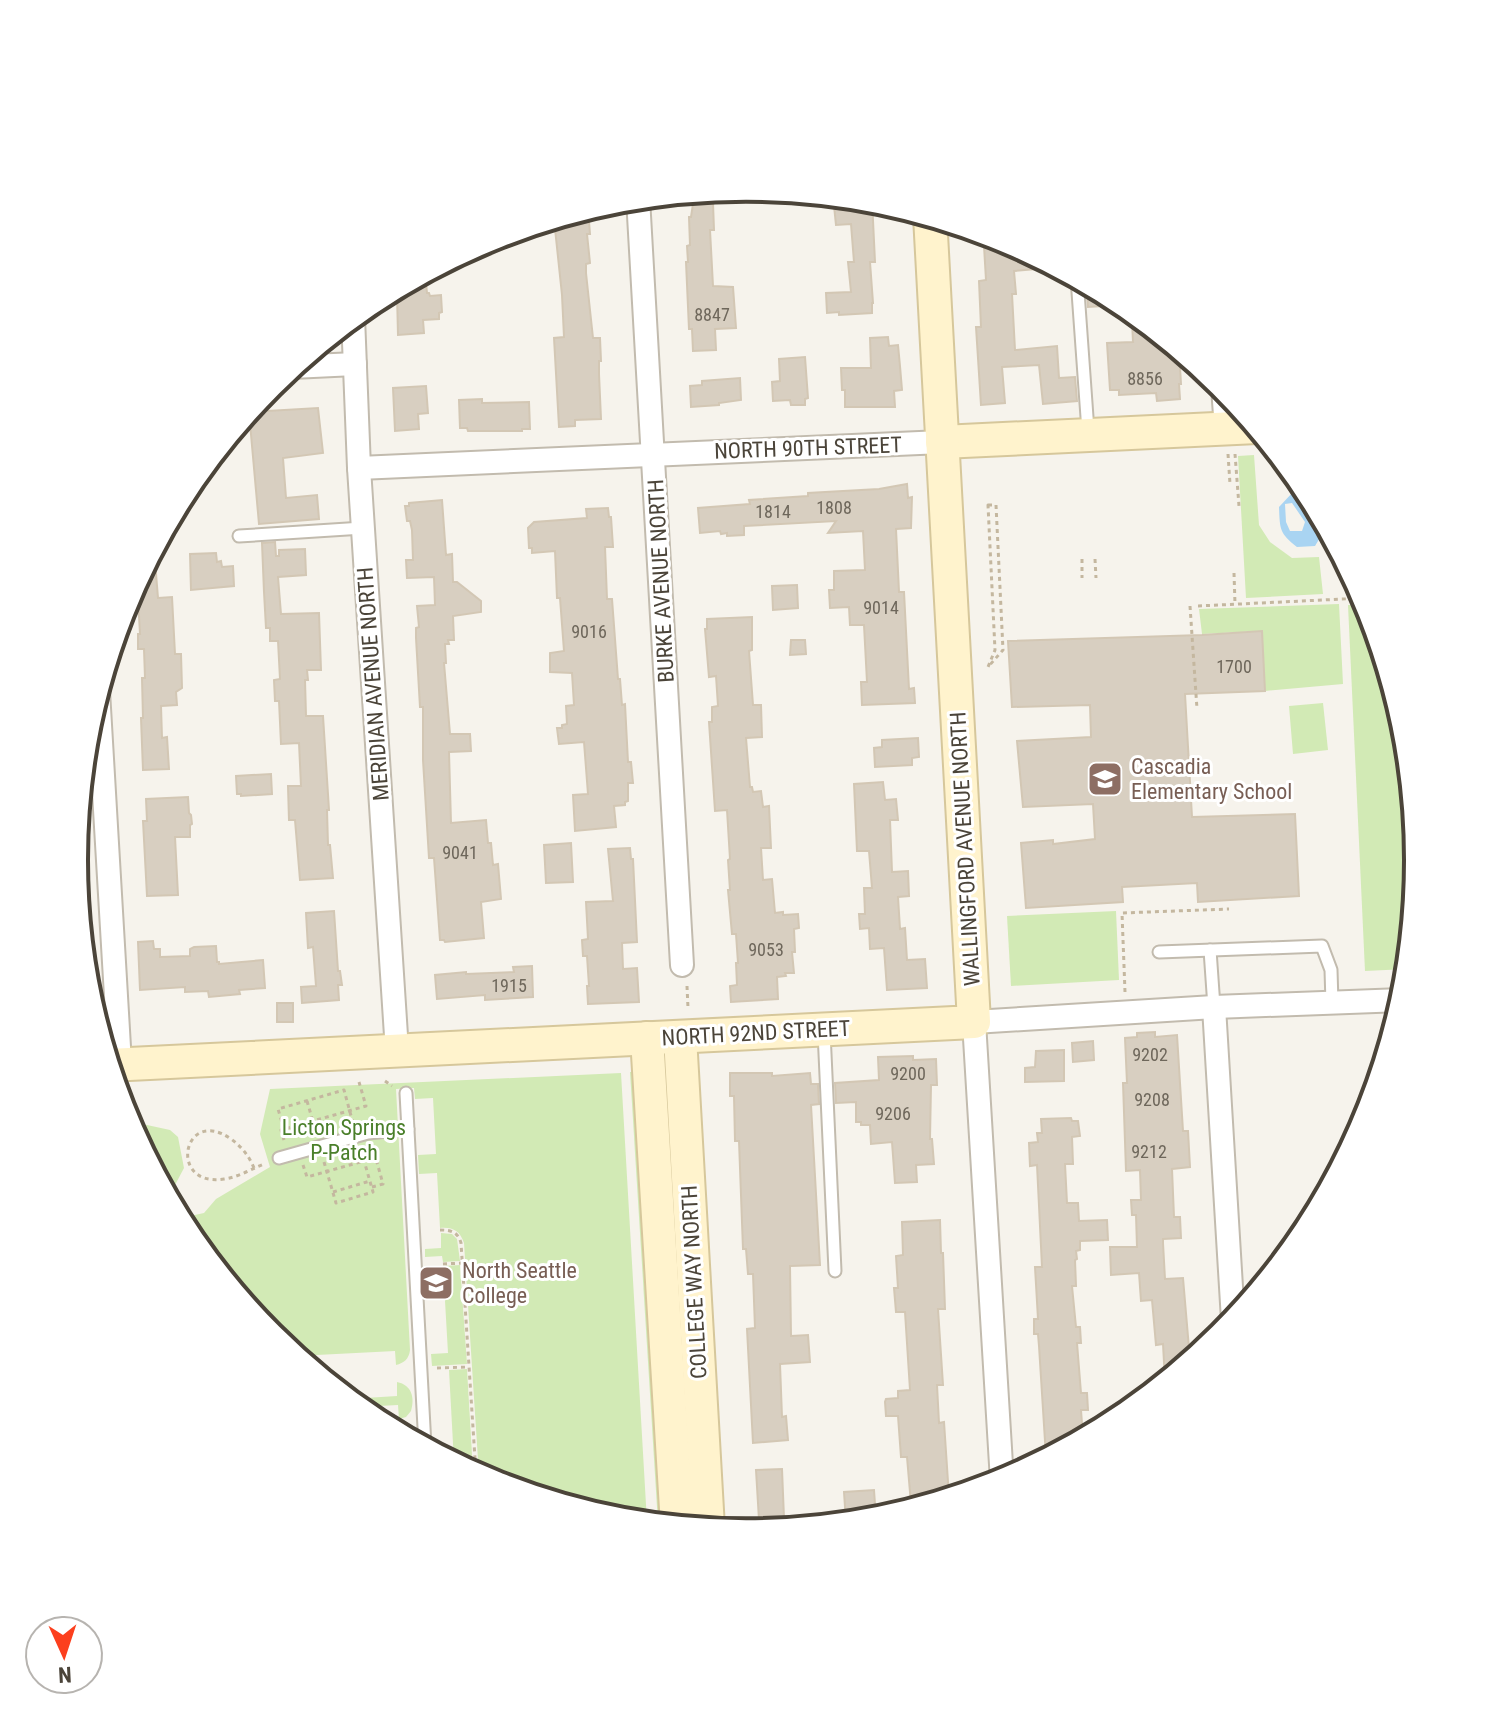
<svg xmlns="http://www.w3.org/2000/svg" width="1492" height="1719" font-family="'Roboto Condensed',sans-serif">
	<rect width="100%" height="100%" fill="#f6f3ec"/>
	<!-- green -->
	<g fill="#d2eab5">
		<polygon points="1254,455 1259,525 1270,542 1292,558 1319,557 1323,594 1246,598 1238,456"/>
		<polygon points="1339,604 1343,684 1265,691 1261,631 1202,634 1199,609"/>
		<polygon points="1348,605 1368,605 1405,729 1418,860 1407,969 1365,971"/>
		<polygon points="1323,703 1328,750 1293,754 1289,706"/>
		<polygon points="1116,911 1119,980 1011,986 1007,916"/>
		<polygon points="630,1072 638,1072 665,1524 658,1523"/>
		<path d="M621,1073L647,1522L614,1518L488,1480L479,1475L464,1243C460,1231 453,1227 440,1228L437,1173L419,1174L418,1155L436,1154L433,1098L415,1099L414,1088L396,1089L410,1350C409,1359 404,1363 396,1365L395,1351L297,1356L270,1334L187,1232L178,1215L190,1216L204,1213L216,1199L270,1167L260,1134L270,1089Z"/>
		<polygon points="129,1123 147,1125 170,1130 178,1137 184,1168 175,1185 174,1200 177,1213"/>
		<polygon points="441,1233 452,1234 457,1239 460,1261 443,1262 442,1256 425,1257 425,1249 441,1248"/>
		<polygon points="460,1265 467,1364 432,1366 431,1354 448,1353 443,1266"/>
		<polygon points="467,1369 473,1472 454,1462 449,1370"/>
		<path d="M397,1382C412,1385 415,1398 411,1411L406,1417L399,1419L398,1405L359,1407L349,1399L397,1396Z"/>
	</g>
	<!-- water -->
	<path fill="#a9d4f2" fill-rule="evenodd" d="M1288,466L1305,487L1331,535L1326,532L1321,536L1315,546L1297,547C1279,533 1280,529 1279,507L1294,491L1292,481L1285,474ZM1292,503L1305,522L1302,531H1290L1286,522L1285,504Z"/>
	<!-- building -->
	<g fill="#d8cfc1" stroke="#d3c7b4" stroke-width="2">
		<polygon points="833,196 872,200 875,262 870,262 873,303 872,303 872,313 839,315 839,312 827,313 826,293 851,292 848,262 854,262 851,224 836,225"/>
		<polygon points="713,203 714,230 710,230 713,286 733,287 736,328 715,329 716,350 693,351 692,329 689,329 686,262 688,262 687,246 690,245 689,217 691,217 693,204"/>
		<polygon points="588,209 590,234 587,234 590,263 586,264 586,273 593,338 600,338 601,361 599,361 599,374 601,419 575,420 575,426 559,427 554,338 564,337 562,295 554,219"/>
		<polygon points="1014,244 1035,256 1036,269 1014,271 1016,294 1012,294 1015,350 1057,346 1059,378 1075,377 1077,401 1043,404 1039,365 1002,367 1005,403 981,405 976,327 981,327 979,281 986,280 984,246"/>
		<polygon points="425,273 427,293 429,293 430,296 441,295 442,312 439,313 439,319 423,320 424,333 398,335 397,294 403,294 402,285"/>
		<polygon points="1086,283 1101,291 1103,306 1088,307"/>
		<polygon points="1143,320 1179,350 1181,384 1179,384 1180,399 1157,401 1156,393 1119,395 1119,390 1110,390 1107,343 1133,342 1132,321"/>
		<polygon points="888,337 889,346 898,345 900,366 902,390 894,391 895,407 845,407 845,390 842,390 841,368 871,368 870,338"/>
		<polygon points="805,357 808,398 805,399 805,405 791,405 790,400 773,401 772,382 780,381 779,359"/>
		<polygon points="740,378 741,400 719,403 719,405 691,407 690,386 702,385 702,381"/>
		<polygon points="426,386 428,413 418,414 419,429 395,431 393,388"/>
		<polygon points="482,399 482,403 529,402 530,429 522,429 522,431 468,431 467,428 460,428 459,400"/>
		<polygon points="318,408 323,453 283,458 286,498 317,495 319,519 259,524 249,412"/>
		<polygon points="907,484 908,498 912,497 911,528 896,529 899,592 904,592 909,689 914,688 915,703 862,705 861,682 867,682 864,625 850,625 849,607 830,608 829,590 834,590 834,571 865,570 863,531 828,533 836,521 744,526 744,535 727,536 727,533 721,534 720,531 700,533 698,508 750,504 749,500 808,496 808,493 879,489"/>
		<polygon points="442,500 446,555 452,554 453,582 457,582 481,601 481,612 453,616 454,640 448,640 449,644 445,644 446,663 444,663 450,734 470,734 471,751 449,752 451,823 486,820 488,843 491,843 493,865 498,864 501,899 481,902 484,938 445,942 444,940 440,940 434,858 429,858 423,760 423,707 420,707 416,638 416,628 419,627 417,606 435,605 434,577 407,578 406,560 413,560 412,530 410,521 407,521 405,506 409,506 409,503"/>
		<polygon points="608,508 609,517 611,517 613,547 605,547 607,599 612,599 618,679 620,679 622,705 625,704 628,762 631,762 633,783 628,783 628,801 625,802 625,805 614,806 616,827 575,831 573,795 588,794 584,742 559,744 557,728 562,728 562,725 567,724 566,706 574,705 572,673 550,672 550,653 564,651 560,598 557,598 555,551 532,553 532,548 529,548 528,528 534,522 587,518 586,509"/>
		<polygon points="275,542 276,556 279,556 279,550 305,549 306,575 278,577 281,614 319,613 321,670 307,670 308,680 305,680 306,716 323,716 329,810 327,810 328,845 330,845 333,878 300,880 295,820 289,820 288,786 301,786 299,743 281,744 279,701 275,701 274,680 280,679 278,641 270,641 270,628 266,628 264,592 262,543"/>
		<polygon points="154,549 158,598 172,597 175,654 181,654 182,688 176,692 177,705 161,706 162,738 167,737 169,769 143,770 141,718 143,718 142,678 145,678 144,649 138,649 138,634 140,634 137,580"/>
		<polygon points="216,553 217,562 221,561 222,567 233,566 234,586 191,590 190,554"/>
		<polygon points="797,585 798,608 773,610 772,586"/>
		<polygon points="752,617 752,650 749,651 753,705 761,705 762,737 746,738 750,787 752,787 753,792 761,791 763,807 769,806 771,848 761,848 763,880 772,879 775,913 783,912 783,915 798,914 799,928 794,929 795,952 792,952 794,973 785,973 786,976 777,977 778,999 731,1002 730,986 737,985 736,963 738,963 736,934 732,934 728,890 730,890 728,860 730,859 727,810 715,811 709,722 712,722 712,707 718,706 716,676 709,677 705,629 707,629 707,619"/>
		<polygon points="1262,631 1265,691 1185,694 1192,817 1295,814 1299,896 1198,902 1197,883 1122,887 1123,902 1026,908 1021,843 1053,840 1053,844 1095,839 1093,804 1023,807 1017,741 1091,737 1090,705 1012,707 1008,641 1202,635"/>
		<polygon points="791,640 805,640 806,654 790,655"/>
		<polygon points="918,738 919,757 912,758 912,765 875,767 874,748 882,747 882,740"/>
		<polygon points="271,774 272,794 241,796 241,794 237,794 236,776"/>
		<polygon points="883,782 885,800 896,799 898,820 890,820 892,872 908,871 909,896 898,897 900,929 905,928 907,960 925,959 927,988 887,990 884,948 870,949 869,928 860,929 859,914 865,914 864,888 872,888 869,851 857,851 854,784"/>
		<polygon points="188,797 189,813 191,815 192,824 190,825 190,837 175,837 178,895 147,896 143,821 147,821 146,799"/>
		<polygon points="571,843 573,882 546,883 544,845"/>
		<polygon points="630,848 631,859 633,859 637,942 622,943 623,969 637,968 639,1002 588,1004 587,986 589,986 587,956 583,956 582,940 588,939 586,902 613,901 608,849"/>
		<polygon points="334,911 338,971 340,971 342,985 338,985 339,1000 302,1003 301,987 316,986 313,947 308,948 306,913"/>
		<polygon points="153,941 154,949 160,949 160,957 190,956 190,949 194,947 216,946 217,962 219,962 219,964 263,960 265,988 239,990 240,994 209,997 208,991 185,992 185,987 140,990 138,942"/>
		<polygon points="532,966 533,997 485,1000 485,995 437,999 435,975 466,972 466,974 514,972 513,967"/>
		<rect x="277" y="1003" width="16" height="19"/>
		<polygon points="1155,1032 1155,1037 1177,1035 1183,1131 1188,1131 1190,1167 1172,1169 1174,1217 1180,1217 1181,1238 1163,1239 1163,1243 1165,1279 1183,1278 1190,1360 1165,1381 1163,1344 1156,1345 1152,1300 1141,1301 1139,1273 1111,1275 1110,1247 1137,1247 1136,1215 1132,1215 1131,1200 1141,1200 1140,1170 1126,1171 1123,1083 1127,1083 1125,1038 1137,1037 1137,1033"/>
		<polygon points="1093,1041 1094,1060 1073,1062 1072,1043"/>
		<polygon points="1064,1050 1064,1081 1025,1082 1025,1068 1035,1067 1036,1051"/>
		<polygon points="913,1056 913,1060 936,1059 937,1085 931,1085 930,1139 932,1139 934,1164 916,1165 917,1182 895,1183 892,1142 871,1144 870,1125 861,1125 861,1122 856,1122 856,1102 836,1103 835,1083 879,1080 878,1057"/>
		<polygon points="730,1073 772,1073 772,1076 810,1073 811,1084 818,1084 819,1104 811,1105 820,1265 790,1266 791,1336 808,1335 810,1362 780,1364 782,1417 786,1416 788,1440 753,1443 747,1329 755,1328 753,1274 748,1274 746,1249 743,1249 739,1141 735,1141 734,1096 730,1096"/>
		<polygon points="1071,1118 1072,1121 1078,1121 1080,1136 1072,1137 1073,1164 1065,1164 1067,1203 1078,1203 1079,1221 1107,1220 1108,1240 1080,1241 1080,1250 1076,1251 1077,1259 1075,1260 1076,1286 1072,1286 1076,1327 1080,1327 1081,1343 1077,1343 1081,1393 1087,1393 1088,1410 1081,1410 1083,1438 1046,1457 1039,1346 1038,1334 1034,1334 1034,1319 1038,1319 1035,1267 1042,1267 1037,1165 1030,1166 1029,1143 1038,1142 1037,1133 1042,1133 1041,1119"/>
		<polygon points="940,1220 941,1253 943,1253 945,1309 938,1309 943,1385 937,1385 939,1423 944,1422 949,1497 930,1503 911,1504 907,1457 901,1457 898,1416 886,1416 885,1402 886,1399 898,1398 898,1391 910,1390 905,1312 896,1312 894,1288 898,1288 896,1256 903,1255 902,1222"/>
		<polygon points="782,1469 784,1518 759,1520 756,1470"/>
		<polygon points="874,1490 876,1519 846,1522 844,1492"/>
	</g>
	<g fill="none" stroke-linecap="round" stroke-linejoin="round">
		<defs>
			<g id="lane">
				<polyline points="1077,278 1088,431"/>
				<polyline points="239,536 363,528"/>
				<polyline points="1210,950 1214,1007"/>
				<polyline points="1159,952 1322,946 1331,970 1332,1003"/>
				<polyline points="824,1032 835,1271"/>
				<polyline points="406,1093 425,1446"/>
				<polyline points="279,1158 368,1133 408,1129"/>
			</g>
			<g id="street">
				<polyline points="638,198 682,965"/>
				<polyline points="353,317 359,468 397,1051"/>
				<polyline points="292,367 355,364"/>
				<polyline points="1223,387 1226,429"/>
				<polyline points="359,468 942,442"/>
				<polyline points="98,691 120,1064"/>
				<polyline points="1214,1007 1233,1320"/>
				<polyline points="1002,1481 974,1022 1214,1007 1402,1000"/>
			</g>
			<g id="secondary">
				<polyline points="942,442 1257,427"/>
				<polyline points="680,1037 708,1528"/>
				<polyline points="647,1038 677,1525"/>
				<polyline points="109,1065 974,1022 930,216"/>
			</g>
		</defs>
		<!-- lane casing -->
		<use href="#lane" stroke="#c2bbae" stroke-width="15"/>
		<!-- street casing -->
		<use href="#street" stroke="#c2bbae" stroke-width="26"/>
		<!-- secondary casing -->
		<use href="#secondary" stroke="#d6c79b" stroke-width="36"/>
		<!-- path -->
		<g stroke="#c4b79f" stroke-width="3" stroke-dasharray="4 4" stroke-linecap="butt">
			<polyline points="1228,454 1230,484"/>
			<polyline points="1235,454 1239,506"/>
			<polygon points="988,505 996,505 1003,650 988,667 995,650"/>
			<polyline points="1082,559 1082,578"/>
			<polyline points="1095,559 1096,578"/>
			<polyline points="1234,573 1235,604"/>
			<polyline points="1190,606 1197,709"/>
			<polyline points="1198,606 1364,598"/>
			<polyline points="687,986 688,1008"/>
			<polyline points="1125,992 1122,913 1229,909"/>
			<polyline points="385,1081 392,1086"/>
			<polyline points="307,1101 316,1132"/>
			<polyline points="284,1129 278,1109 344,1090 353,1123"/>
			<polyline points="284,1140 281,1130 366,1106 359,1082"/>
			<polyline points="324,1162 336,1203 373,1192 361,1150"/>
			<polyline points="303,1165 307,1177 364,1161"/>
			<path d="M254,1168C249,1156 242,1147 231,1139C183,1105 167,1188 224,1179C239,1177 251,1169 264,1164"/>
			<polyline points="372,1187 383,1184 373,1148"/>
			<polyline points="333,1192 370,1181"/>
			<path d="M440,1230C451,1230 458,1232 461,1243L476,1474"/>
			<polyline points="443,1264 463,1263"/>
			<polyline points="437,1368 469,1367"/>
		</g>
		<!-- lane -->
		<use href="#lane" stroke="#fff" stroke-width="11"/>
		<!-- street -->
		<use href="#street" stroke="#fff" stroke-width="22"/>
		<!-- secondary -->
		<use href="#secondary" stroke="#fff3cd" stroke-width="32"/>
	</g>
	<!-- icons -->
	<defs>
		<symbol id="school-square" viewBox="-11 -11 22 22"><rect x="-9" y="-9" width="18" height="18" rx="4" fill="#8d6e63" stroke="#fff"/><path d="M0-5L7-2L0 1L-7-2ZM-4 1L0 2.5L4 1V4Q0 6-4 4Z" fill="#fff"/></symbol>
		<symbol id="university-square" viewBox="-11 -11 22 22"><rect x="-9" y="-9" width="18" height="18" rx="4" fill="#8d6e63" stroke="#fff"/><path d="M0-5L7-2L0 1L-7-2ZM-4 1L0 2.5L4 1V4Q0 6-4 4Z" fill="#fff"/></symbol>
	</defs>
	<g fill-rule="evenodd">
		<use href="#school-square" x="1085" y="759" width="40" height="40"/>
		<use href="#university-square" x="416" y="1263" width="40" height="40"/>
	</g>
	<g text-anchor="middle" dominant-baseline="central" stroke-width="6" stroke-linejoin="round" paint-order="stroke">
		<!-- number labels -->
		<g font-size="18" fill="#6e675b">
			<text x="712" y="314">8847</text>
			<text x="1145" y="378">8856</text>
			<text x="834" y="507">1808</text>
			<text x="773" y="511">1814</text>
			<text x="881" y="607">9014</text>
			<text x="589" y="631">9016</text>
			<text x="1234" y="666">1700</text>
			<text x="460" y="852">9041</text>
			<text x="766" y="949">9053</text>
			<text x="509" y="985">1915</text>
			<text x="1150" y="1054">9202</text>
			<text x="908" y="1073">9200</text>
			<text x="1152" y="1099">9208</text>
			<text x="893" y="1113">9206</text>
			<text x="1149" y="1151">9212</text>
		</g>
		<!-- street labels -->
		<g font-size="22" fill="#4b4439" stroke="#fff">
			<text transform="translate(808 448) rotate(-2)">NORTH 90TH STREET</text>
			<text transform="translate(661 581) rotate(-93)">BURKE AVENUE NORTH</text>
			<text transform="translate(373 684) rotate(-94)">MERIDIAN AVENUE NORTH</text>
			<text transform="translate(965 849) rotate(-93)">WALLINGFORD AVENUE NORTH</text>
			<text transform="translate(756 1033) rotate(-3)">NORTH 92ND STREET</text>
			<text transform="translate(694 1282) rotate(-93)">COLLEGE WAY NORTH</text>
		</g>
		<!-- education labels -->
		<g font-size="22" fill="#785e54" stroke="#fff" text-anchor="start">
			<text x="1131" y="766">Cascadia<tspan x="1131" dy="25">Elementary School</tspan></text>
			<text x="462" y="1270">North Seattle<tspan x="462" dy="25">College</tspan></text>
		</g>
		<!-- park labels -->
		<g font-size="22" fill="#4a7f2a" stroke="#fff">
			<text x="344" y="1127">Licton Springs<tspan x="344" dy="25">P-Patch</tspan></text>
		</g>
	</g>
	<!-- crop -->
	<path d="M0 0H1492V1719H0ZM88 860a658 658 0 1 1 1316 0a658 658 0 1 1-1316 0Z" fill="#fff" fill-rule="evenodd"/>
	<path fill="none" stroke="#4b4439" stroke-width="4" d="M88 860a658 658 0 1 1 1316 0a658 658 0 1 1-1316 0Z"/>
	<!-- north arrow -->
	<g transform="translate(64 1655) rotate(177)"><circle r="38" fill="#ffffff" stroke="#b7b4b0" stroke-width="2"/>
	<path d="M0-6L14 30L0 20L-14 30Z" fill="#fc3f1d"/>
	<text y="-12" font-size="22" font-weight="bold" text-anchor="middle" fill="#4b4439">N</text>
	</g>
</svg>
